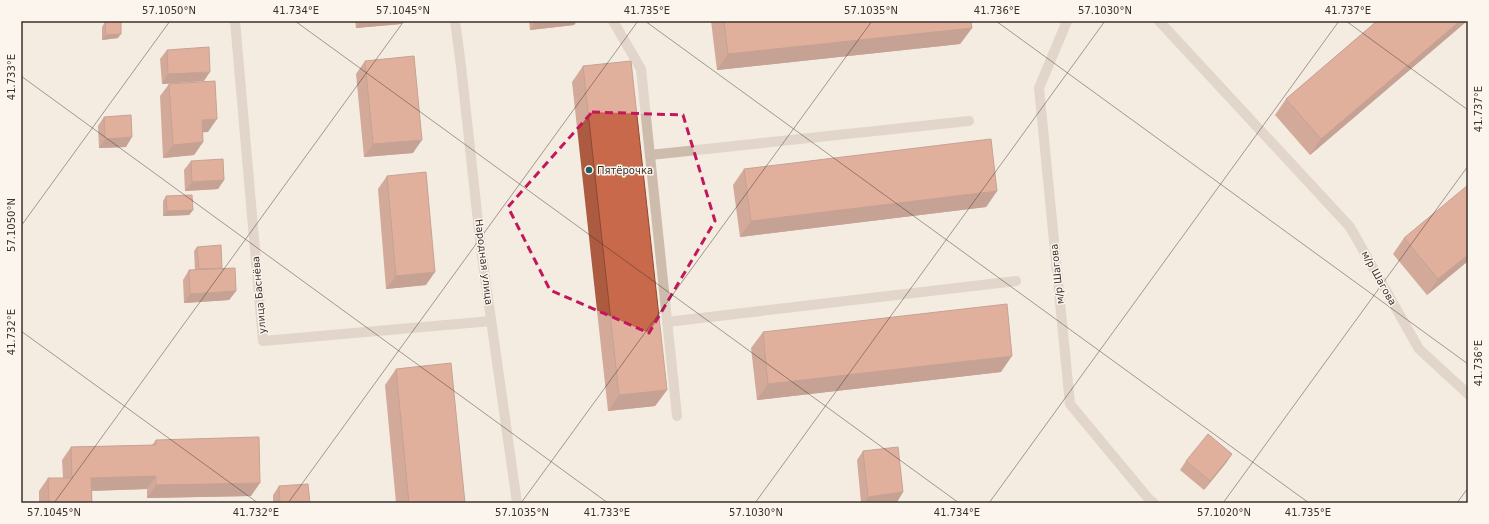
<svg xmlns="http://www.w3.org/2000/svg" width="1489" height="524" font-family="'DejaVu Sans',sans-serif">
	<rect width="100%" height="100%" fill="#f4ebe1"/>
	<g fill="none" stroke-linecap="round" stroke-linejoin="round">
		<!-- minor -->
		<g stroke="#cdbbac" stroke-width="10">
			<polyline points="235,21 263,341 491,321"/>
			<polyline points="455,21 461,66 481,249 517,503"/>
			<polyline points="613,21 641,69 677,416"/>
			<polyline points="1067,21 1039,88 1070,404 1148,498 1154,503"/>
			<polyline points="1159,21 1350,227 1419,349 1468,394"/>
			<polyline points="650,155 969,121"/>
			<polyline points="667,322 1016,281"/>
		</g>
	</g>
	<!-- wall -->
	<g fill="#ac5a40">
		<polygon points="355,21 403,21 401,24 356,28"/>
		<polygon points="529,21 577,21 574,25 530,30"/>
		<polygon points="711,21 971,21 972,28 960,44 717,70"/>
		<polygon points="1377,21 1467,21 1310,155 1275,115 1286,99"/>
		<polygon points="105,22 118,38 102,40 102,27"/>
		<polygon points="167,50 204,81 162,84 160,59"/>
		<polygon points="365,61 413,153 364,157 356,74"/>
		<polygon points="583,66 667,390 655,406 608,411 572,82"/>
		<polygon points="169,84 208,132 203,132 203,142 194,155 163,158 160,96"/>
		<polygon points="104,117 126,147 99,148 98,126"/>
		<polygon points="191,161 224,180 218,189 185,191 184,170"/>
		<polygon points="744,169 997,191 986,207 740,237 733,185"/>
		<polygon points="387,176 426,285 386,289 378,189"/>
		<polygon points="166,196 193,210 189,215 163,216 163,201"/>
		<polygon points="1404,238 1468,261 1427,295 1393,254"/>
		<polygon points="197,247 221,269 236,291 229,300 184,303 183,280 189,270 195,270 194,251"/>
		<polygon points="763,332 1001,372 757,400 751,348"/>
		<polygon points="396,369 465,503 396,503 385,385"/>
		<polygon points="156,440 251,496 147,498 147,489 92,491 92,503 39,503 39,491 48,478 63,478 62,460 71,447 152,445"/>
		<polygon points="863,451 903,492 897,502 885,503 861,503 857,460"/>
		<polygon points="1232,454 1226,463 1204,490 1180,470 1186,461"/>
		<polygon points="279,486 310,503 273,503 273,495"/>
	</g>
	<!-- shaded-wall -->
	<g fill="#8c4a34">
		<polygon points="361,21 403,21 401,24 356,28"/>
		<polygon points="536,21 577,21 574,25 530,30"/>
		<polygon points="1460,21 1467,21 1310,155 1321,139"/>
		<polygon points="972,28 960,44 717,70 728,54"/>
		<polygon points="121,34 118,38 102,40 106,35"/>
		<polygon points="210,72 204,81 162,84 168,74"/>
		<polygon points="217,119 208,132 193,133 202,120"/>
		<polygon points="132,137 126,147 99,148 105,139"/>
		<polygon points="422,140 413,153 364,157 373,144"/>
		<polygon points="203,142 194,155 163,158 173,145"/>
		<polygon points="224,180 218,189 185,191 192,182"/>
		<polygon points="997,191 986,207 740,237 751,221"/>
		<polygon points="193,210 189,215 163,216 167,211"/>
		<polygon points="1468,255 1468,261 1427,295 1438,279"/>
		<polygon points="222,268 218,272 195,274 199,269"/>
		<polygon points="435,272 426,285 386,289 396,276"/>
		<polygon points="236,291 229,300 184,303 190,294"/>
		<polygon points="1012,356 1001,372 757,400 768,384"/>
		<polygon points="667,390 655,406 608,411 619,395"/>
		<polygon points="1232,454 1226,463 1204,490 1210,481"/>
		<polygon points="156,476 147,489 82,491 91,478"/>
		<polygon points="260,483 251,496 147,498 156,485"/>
		<polygon points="903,492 897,502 885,503 864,503 868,497"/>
	</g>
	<!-- building -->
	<g fill="#c8694b" stroke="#8c4a34">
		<polygon points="121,21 121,34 106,35 105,22"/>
		<polygon points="724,21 971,21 972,28 728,54"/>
		<polygon points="1377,21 1460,21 1321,139 1286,99"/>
		<polygon points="209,47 210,72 168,74 167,50"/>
		<polygon points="414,56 422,140 373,144 365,61"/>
		<polygon points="631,61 667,390 619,395 583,66"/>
		<polygon points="215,81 217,119 202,120 203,142 173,145 169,84"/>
		<polygon points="131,115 132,137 105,139 104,117"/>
		<polygon points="991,139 997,191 751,221 744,169"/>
		<polygon points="223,159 224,180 192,182 191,161"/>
		<polygon points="426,172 435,272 396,276 387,176"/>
		<polygon points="1468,185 1468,255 1438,279 1404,238"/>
		<polygon points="192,195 193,210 167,211 166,196"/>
		<polygon points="221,245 222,268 199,269 197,247"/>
		<polygon points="235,268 236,291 190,294 189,270"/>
		<polygon points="1007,304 1012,356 768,384 763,332"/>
		<polygon points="451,363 465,503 409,503 396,369"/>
		<polygon points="1208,434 1232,454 1210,481 1186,461"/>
		<polygon points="259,437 260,483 156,485 156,476 91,478 92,503 49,503 48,478 72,478 71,447 156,445 156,440"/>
		<polygon points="898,447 903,492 868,497 863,451"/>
		<polygon points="308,484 310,503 280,503 279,486"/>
	</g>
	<!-- marked area -->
	<path d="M0 0H1489V524H0ZM592,112L683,115L715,221L649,333L550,290L508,207Z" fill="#f4ebe1" fill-opacity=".55" fill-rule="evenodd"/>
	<path fill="none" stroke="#c2185b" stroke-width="3" stroke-dasharray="8 5" stroke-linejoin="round" d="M592,112L683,115L715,221L649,333L550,290L508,207Z"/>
	<!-- ticks -->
	<path fill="none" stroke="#3b302b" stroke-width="1" stroke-opacity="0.45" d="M295,21L959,503M645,21L1309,503M996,21L1468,364M1346,21L1468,110M21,76L608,503M21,226L170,21M21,331L258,503M54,503L404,21M288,503L638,21M521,503L872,21M755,503L1105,21M989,503L1339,21M1223,503L1468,166M1457,503L1468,488"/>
	<!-- markers -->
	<circle fill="#1f5a5e" stroke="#fbf5ee" stroke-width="1.5" cx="589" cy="170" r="4"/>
	<g text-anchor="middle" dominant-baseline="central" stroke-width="3" stroke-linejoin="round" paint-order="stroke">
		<!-- poi labels -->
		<g font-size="10" fill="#3b302b" stroke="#fbf5ee" text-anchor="start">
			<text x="597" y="170">Пятёрочка</text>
		</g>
		<!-- street labels -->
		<g font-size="10" fill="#3b302b" stroke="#fbf5ee">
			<text transform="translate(484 262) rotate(83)">Народная улица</text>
			<text transform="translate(1057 274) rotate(-96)">м/р Шагова</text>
			<text transform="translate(1379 278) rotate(61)">м/р Шагова</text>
			<text transform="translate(259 295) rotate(-95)">улица Баснёва</text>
		</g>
	</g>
	<!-- border -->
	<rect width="1489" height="524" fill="none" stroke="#fbf5ee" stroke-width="44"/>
	<rect x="22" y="22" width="1445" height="480" fill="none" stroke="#3b302b" stroke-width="1.5"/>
	<g font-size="10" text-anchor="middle" fill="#3b302b">
		<text x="169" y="14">57.1050°N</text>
		<text x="296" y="14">41.734°E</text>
		<text x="403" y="14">57.1045°N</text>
		<text x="647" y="14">41.735°E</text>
		<text x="871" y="14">57.1035°N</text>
		<text x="997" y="14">41.736°E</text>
		<text x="1105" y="14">57.1030°N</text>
		<text x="1348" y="14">41.737°E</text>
		<text transform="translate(11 77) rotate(-90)" y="4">41.733°E</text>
		<text transform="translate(1478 109) rotate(-90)" y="4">41.737°E</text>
		<text transform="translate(11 225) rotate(-90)" y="4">57.1050°N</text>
		<text transform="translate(11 332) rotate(-90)" y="4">41.732°E</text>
		<text transform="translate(1478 363) rotate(-90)" y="4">41.736°E</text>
		<text x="54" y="516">57.1045°N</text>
		<text x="256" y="516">41.732°E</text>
		<text x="522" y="516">57.1035°N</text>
		<text x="607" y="516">41.733°E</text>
		<text x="756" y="516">57.1030°N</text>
		<text x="957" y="516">41.734°E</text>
		<text x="1224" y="516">57.1020°N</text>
		<text x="1308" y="516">41.735°E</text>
	</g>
</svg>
